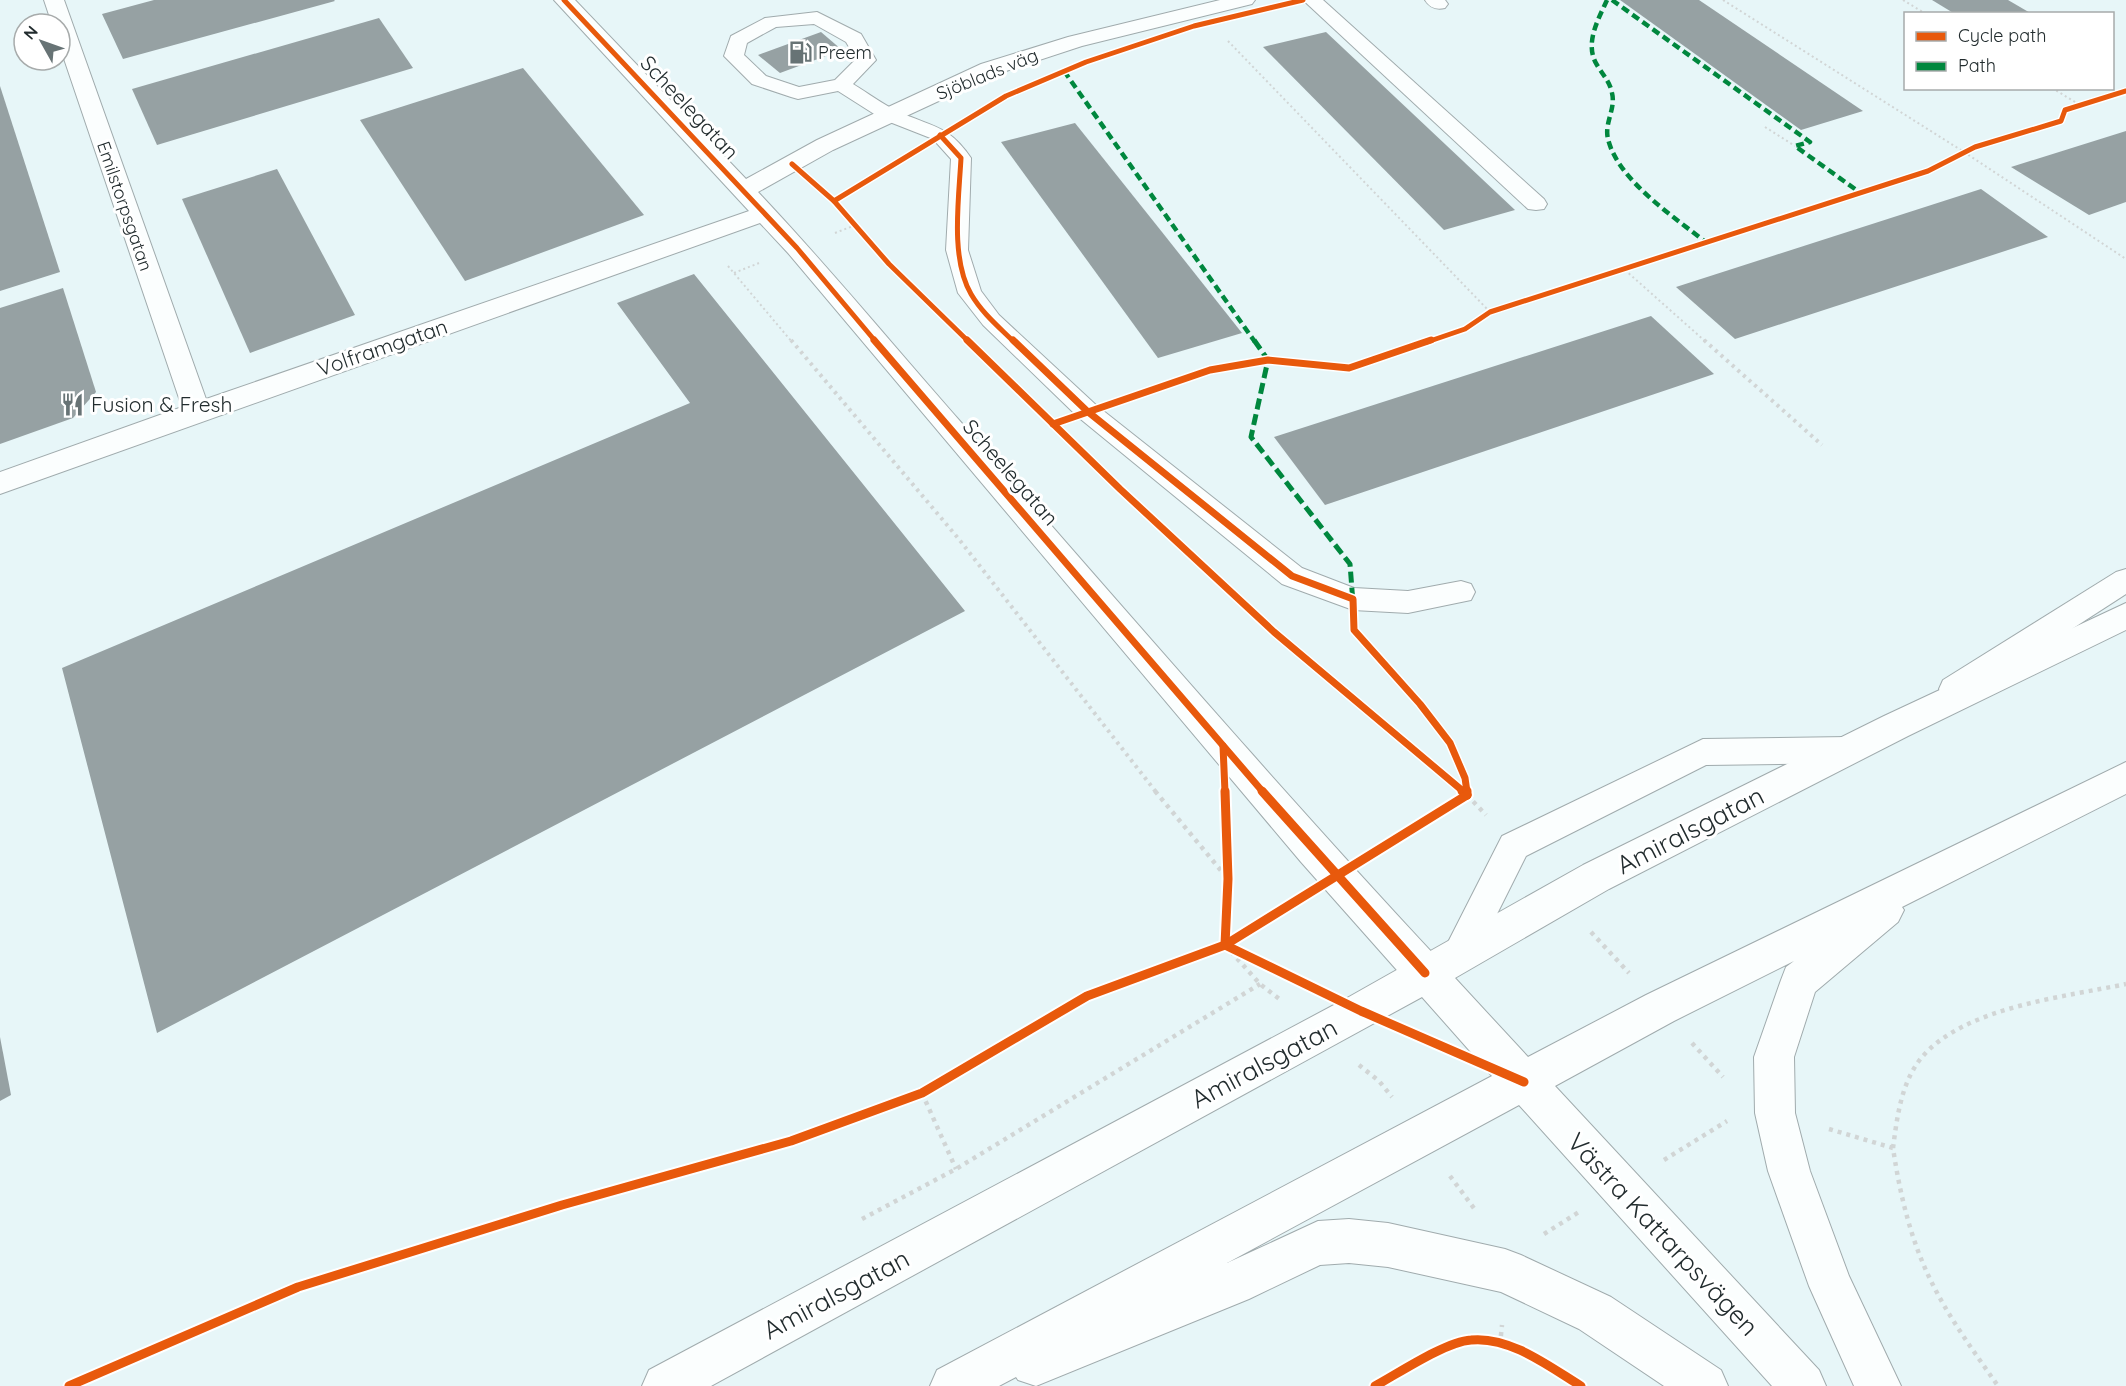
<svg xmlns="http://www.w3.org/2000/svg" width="2126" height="1386" font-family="Quicksand,sans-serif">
	<rect width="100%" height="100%" fill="#e7f6f8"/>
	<!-- building -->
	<g fill="#96a1a3">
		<polygon points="154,0 334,0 335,1 123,59 102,14"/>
		<polygon points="1620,0 1699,0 1863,111 1801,130"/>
		<polygon points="1932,0 2008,0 2032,14 1955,14"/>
		<polygon points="379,18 413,68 157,145 132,89"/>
		<polygon points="821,32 842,50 780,73 758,55"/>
		<polygon points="1326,32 1515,210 1444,230 1263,47"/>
		<polygon points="523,68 644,215 465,281 360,120"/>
		<polygon points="0,86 60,272 0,291"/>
		<polygon points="1075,123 1162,232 1242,333 1158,358 1001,142"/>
		<polygon points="2126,131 2126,202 2089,215 2011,167"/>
		<polygon points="277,169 355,315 250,353 182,199"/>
		<polygon points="1981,189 2048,237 1735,339 1676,287"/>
		<polygon points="694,274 965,611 157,1033 62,668 690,403 617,303"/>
		<polygon points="63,288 96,392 73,418 0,444 0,308"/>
		<polygon points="1651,316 1714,374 1325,505 1274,437"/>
		<polygon points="0,1037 11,1095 0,1101"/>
	</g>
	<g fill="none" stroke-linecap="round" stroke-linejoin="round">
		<defs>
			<g id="lane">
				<polygon points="1303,0 1323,0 1544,199 1547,204 1544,209 1536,210 1528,209"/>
				<path d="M1425,0H1445L1448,4L1445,8C1436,10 1430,8 1425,0Z"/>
				<path d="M817,12L861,34L876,60L853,84C868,93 882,104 897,111C931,127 948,124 971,158L968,250L981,291L999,315L1096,405L1302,568L1354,588L1408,591L1461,581L1471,584L1475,592L1471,600L1408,613L1353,610L1282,584L1078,417L983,325L958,293L946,250L951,159L933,139L882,119L838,91L798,99L791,97L752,84L724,56L731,36L765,18ZM814,24L846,42L856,59L835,80L799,87L766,76L744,55L747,43L776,27Z"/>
				<polygon points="2126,569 2126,594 1965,698 1954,701 1943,698 1939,689 1943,680 2116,572"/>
				<polygon points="1848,737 1859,741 1863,750 1859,759 1848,763 1706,765 1526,856 1471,966 1459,970 1447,966 1442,954 1502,836 1703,739"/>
			</g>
			<path id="street" d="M44,0H64L206,399L749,211L554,0H575L746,179L817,140L981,64L1068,37L1220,0H1255L1252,4L1082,46L997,74L833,150L758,192C828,266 892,344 959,420C1118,601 1275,784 1439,960L1444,973L1439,986L1425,991L1411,986L1301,862L788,253L760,223L0,494V472L182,407L60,47V24H52Z"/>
			<polygon id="secondary" points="2126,603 2126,630 1908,736 1609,889 1455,978 1528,1057 1646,995 2126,762 2126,794 1902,907 1904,910 1898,922 1815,992 1794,1057 1795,1113 1810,1171 1849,1276 1901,1386 1854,1386 1809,1286 1768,1171 1755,1113 1754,1057 1781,980 1786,967 1794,961 1674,1021 1555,1086 1819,1370 1826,1386 1772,1386 1519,1105 1227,1263 1318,1221 1349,1219 1388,1223 1505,1249 1521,1255 1611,1297 1721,1370 1728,1386 1664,1386 1579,1329 1501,1292 1388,1267 1349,1263 1320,1265 1249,1299 1036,1386 1018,1380 1016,1377 999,1386 930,1386 937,1370 1492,1076 1422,997 711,1386 642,1386 649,1370 1347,998 1583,865 1884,716"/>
		</defs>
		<!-- lane casing -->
		<use href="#lane" stroke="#a0abad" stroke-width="2"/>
		<!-- street casing -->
		<use href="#street" stroke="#a0abad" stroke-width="2"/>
		<!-- secondary casing -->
		<use href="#secondary" stroke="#a0abad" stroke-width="2"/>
		<!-- path-far2 -->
		<g stroke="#d1d5d5" stroke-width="2" stroke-dasharray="2 3" stroke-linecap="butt">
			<polyline points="1723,0 1964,152 2126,259"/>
			<polyline points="1903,0 1926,14"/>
			<polyline points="1228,41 1490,312"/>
			<polyline points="2052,88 2080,105"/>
			<polyline points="1765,127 1795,146"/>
			<polyline points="835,233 853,226"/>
			<polyline points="728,266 792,342"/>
			<polyline points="1625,270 1706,342"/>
			<polyline points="734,273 759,263"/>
		</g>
		<!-- path-far1 -->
		<g stroke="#d1d5d5" stroke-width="4" stroke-dasharray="3 4.5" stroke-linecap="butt">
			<polyline points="791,340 958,538 1156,792"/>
			<polyline points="1704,340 1822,445"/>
		</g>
		<!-- path -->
		<g stroke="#d1d5d5" stroke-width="4.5" stroke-dasharray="4 5" stroke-linecap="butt">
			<polyline points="1155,791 1228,879"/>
			<polyline points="1467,795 1486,815"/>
			<polyline points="1591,932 1629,973"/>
			<polyline points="1225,945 1260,984 1282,1001"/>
			<polyline points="1692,1043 1723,1077"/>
			<polyline points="1359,1065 1379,1081 1392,1097"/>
			<polyline points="922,1093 956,1169"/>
			<path d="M1829,1129L1893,1148C1900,1195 1911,1242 1933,1285C1951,1321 1975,1353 1998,1386"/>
			<path d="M1893,1148C1897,1118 1901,1082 1922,1057C1965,1007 2064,997 2126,984"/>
			<polyline points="1664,1160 1727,1121"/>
			<polyline points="1450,1176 1476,1211"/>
			<polyline points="862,1219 956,1169 1260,984"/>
			<polyline points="1544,1234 1579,1212"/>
			<polyline points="1500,1345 1502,1325"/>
		</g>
		<!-- lane -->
		<use href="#lane" fill="#fbfefe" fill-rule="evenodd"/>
		<!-- street -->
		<use href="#street" fill="#fbfefe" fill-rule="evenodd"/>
		<!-- secondary -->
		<use href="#secondary" fill="#fbfefe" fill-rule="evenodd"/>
		<!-- quiet-far1 -->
		<g stroke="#00873e" stroke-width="4.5" stroke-dasharray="8 4.5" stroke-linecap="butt">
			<path d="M1607,0C1598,20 1584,44 1597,65C1603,75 1610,82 1612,93C1616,109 1604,123 1608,139C1618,181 1676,218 1708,244"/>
			<polyline points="1612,0 1810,142 1795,146 1862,194"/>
			<polyline points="1064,71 1255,342"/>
		</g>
		<!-- quiet -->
		<polyline stroke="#00873e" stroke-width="5" stroke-dasharray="11 5" stroke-linecap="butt" points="1254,340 1268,360 1251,437 1350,564 1353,603"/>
		<defs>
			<g id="cycleway-far2">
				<polyline points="564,0 797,248 876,342"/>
				<path d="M940,135L961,158C959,198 950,258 971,294C982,313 999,327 1014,342"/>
				<polyline points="792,164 834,201 889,264 969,342"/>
				<polyline points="834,201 1006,96 1086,62 1194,26 1303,0"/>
				<polyline points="1427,342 1465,329 1490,312 1928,171 1975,147 2061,121 2065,110 2126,91"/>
			</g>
			<g id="cycleway-far1">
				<polyline points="874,340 1263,792"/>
				<polyline points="967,340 1120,489 1274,632 1464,792"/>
				<polyline points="1013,340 1087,411 1292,576 1353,599 1354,630 1420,704 1450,743 1465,778 1467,792"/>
				<polyline points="1053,424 1210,370 1268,360 1349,368 1431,340"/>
				<polyline points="1223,746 1225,792"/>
			</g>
			<g id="cycleway">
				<polyline points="1225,791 1228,879 1225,945"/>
				<polyline points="1262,791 1425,973"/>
				<polyline points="1462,791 1467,795"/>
				<polyline points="1467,791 1467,795"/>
				<polyline points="1225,945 1361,1011 1524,1082"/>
				<polyline points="69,1386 298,1287 562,1205 791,1141 922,1093 1087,996 1225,945 1467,795"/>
				<path d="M1375,1386C1399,1373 1445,1342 1471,1340C1510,1336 1550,1367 1581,1386"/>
			</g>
		</defs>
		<!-- cycleway-far2 casing -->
		<use href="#cycleway-far2" stroke="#fff" stroke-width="8"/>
		<!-- cycleway-far1 casing -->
		<use href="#cycleway-far1" stroke="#fff" stroke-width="10"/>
		<!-- cycleway casing -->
		<use href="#cycleway" stroke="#fff" stroke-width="13"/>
		<!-- cycleway-far2 -->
		<use href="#cycleway-far2" stroke="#e8590c" stroke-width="5"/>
		<!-- cycleway-far1 -->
		<use href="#cycleway-far1" stroke="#e8590c" stroke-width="7"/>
		<!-- cycleway -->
		<use href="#cycleway" stroke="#e8590c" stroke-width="9"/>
	</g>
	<!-- icons -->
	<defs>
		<symbol id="fuel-bare" viewBox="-9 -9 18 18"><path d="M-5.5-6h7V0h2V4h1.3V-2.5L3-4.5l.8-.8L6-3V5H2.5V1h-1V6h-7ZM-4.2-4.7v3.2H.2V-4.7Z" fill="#677375" stroke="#fff" stroke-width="2.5" paint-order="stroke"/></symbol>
		<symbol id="restaurant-bare" viewBox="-9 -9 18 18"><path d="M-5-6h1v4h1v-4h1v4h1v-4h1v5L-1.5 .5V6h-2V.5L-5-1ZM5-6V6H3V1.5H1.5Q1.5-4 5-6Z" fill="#677375" stroke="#fff" stroke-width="2.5" paint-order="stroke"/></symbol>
	</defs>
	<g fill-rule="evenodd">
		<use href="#fuel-bare" x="784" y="36" width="33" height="33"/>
		<use href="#restaurant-bare" x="56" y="388" width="33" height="33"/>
	</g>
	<g text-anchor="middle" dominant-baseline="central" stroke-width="6" stroke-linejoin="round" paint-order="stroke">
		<!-- far-poi labels -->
		<g font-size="18" fill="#222c2e" stroke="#fff" text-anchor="start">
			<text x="818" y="52">Preem</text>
		</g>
		<!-- far-street labels -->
		<g font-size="18" fill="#222c2e" stroke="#fff">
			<text transform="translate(987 74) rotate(-22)">Sjöblads väg</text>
			<text transform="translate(125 206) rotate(71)">Emilstorpsgatan</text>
		</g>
		<!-- street labels -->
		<g font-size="21" fill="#222c2e" stroke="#fff">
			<text transform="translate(690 107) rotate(47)">Scheelegatan</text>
			<text transform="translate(382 347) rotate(-19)">Volframgatan</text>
			<text transform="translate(1011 472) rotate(49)">Scheelegatan</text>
		</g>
		<!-- poi labels -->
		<g font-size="21" fill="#222c2e" stroke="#fff" text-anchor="start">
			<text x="91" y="404">Fusion &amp; Fresh</text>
		</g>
		<!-- near-street labels -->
		<g font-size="26" fill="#222c2e" stroke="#fff">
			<text transform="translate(1690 830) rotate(-27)">Amiralsgatan</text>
			<text transform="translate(1264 1063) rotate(-28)">Amiralsgatan</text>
			<text transform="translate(1663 1234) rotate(47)">Västra Kattarpsvägen</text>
			<text transform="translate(836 1294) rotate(-28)">Amiralsgatan</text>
		</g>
	</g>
	<!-- legend -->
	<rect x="1904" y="12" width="210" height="78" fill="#ffffff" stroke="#a7abab" stroke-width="1.5"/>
	<rect x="1916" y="32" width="30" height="9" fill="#e8590c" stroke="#a7abab" stroke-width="1.5"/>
	<text x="1958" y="42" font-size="18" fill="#222c2e">Cycle path</text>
	<rect x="1916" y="62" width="30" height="9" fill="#00873e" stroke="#a7abab" stroke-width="1.5"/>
	<text x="1958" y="72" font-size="18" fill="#222c2e">Path</text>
	<!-- north arrow -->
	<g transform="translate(42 42) rotate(310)"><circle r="28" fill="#ffffff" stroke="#a7abab" stroke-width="1.5"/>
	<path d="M0-4.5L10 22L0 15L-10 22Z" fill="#677375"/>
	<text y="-9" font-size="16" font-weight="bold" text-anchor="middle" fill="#222c2e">N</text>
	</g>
</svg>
